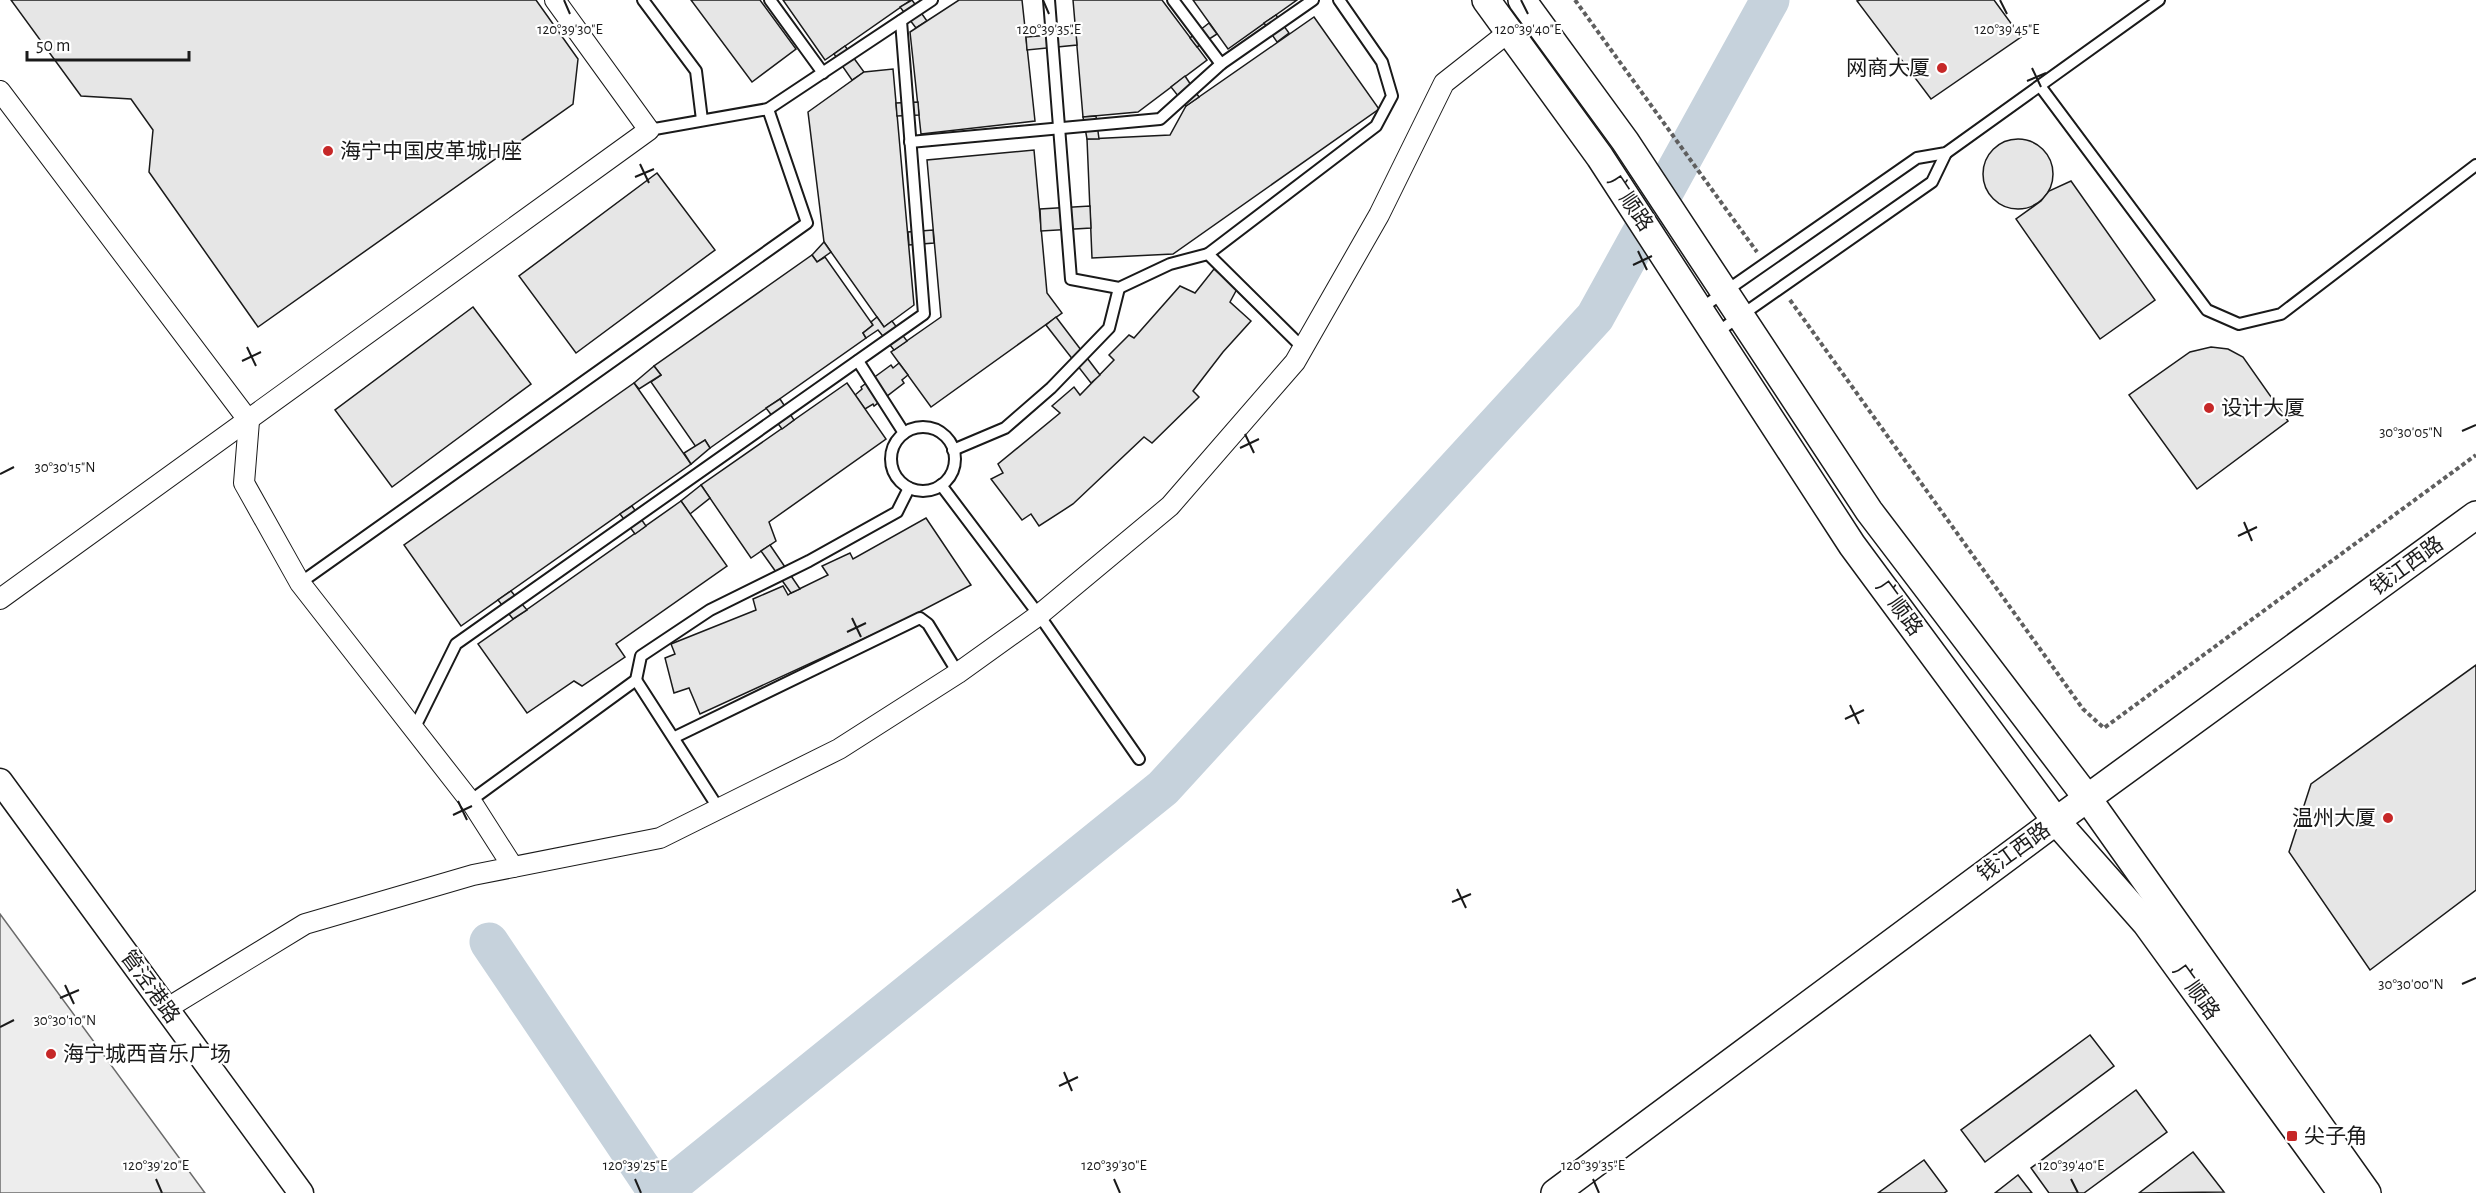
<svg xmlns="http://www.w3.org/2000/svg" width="2476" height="1193" font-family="'Alegreya Sans','Noto Sans SC',sans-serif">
	<rect width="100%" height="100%" fill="#fff"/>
	<!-- parking -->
	<polygon fill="#ededed" stroke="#6a6a6a" stroke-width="1.5" points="0,914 205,1193 0,1193"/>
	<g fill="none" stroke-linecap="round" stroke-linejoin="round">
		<!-- river -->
		<g stroke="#c6d2dc" stroke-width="39">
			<polyline points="489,942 658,1193"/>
			<polyline points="661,1193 1163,788 1595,317 1770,0"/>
		</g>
	</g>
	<!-- building -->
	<g fill="#e6e6e6" stroke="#1a1a1a" stroke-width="1.5">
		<polygon points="11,0 536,0 578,59 573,104 258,327 149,172 153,130 131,99 81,96"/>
		<polygon points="691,0 760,0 796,49 752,82"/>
		<polygon points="783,0 911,0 825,60"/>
		<polygon points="912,0 927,21 916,28 900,7"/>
		<polygon points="959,0 1022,0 1035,121 921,134 910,32"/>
		<polygon points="1073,0 1162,0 1207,60 1138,112 1083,117"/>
		<polygon points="1193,0 1297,0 1228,49"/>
		<polygon points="1860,0 1994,0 2021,37 1931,99 1857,1"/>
		<polygon points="1276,15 1289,33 1277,42 1264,23"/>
		<polygon points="1314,17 1379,109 1173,254 1092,258 1087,139 1170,135 1186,106"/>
		<polygon points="1209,23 1217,34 1197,47 1190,38"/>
		<polygon points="1076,33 1077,45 1027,50 1026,37"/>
		<polygon points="845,46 864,72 852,80 834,54"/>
		<polygon points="893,69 914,305 884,327 824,242 808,112 864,72"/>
		<polygon points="1185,76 1199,97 1186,106 1171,87"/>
		<polygon points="918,102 919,115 897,116 896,103"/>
		<polygon points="1096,116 1099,139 1087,139 1083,117"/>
		<circle cx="2018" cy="174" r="35"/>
		<polygon points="1034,150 1047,293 1062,313 931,407 891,352 941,317 927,160"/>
		<polygon points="657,173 715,250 576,353 519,276"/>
		<polygon points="2071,181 2155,300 2100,339 2016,219 2041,201 2049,191"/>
		<polygon points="1090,206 1091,228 1041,231 1040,209"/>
		<polygon points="933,230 934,243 909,245 908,232"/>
		<polygon points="824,242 831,252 817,262 812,255"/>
		<polygon points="812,255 817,262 825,257 873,325 863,333 866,338 710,448 705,440 696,447 651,382 661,375 654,366"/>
		<polygon points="1214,269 1237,289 1230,302 1251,321 1223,352 1193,391 1199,397 1152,443 1144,437 1073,504 1039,526 1031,514 1022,520 991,479 1003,473 998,464 1060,413 1052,406 1074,387 1080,395 1114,360 1109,355 1129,335 1134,338 1180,286 1195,293"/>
		<polygon points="473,307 531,384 392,487 335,410"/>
		<polygon points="877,317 884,327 892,321 907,341 894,350 878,330 866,338 863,333 873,325 871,322"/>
		<polygon points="1056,317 1100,375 1091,383 1046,325"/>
		<polygon points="2211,347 2228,349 2243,357 2288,421 2197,489 2129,395 2190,352"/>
		<polygon points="899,363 908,375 902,380 904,383 874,406 873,404 865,409 855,395 862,389 861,387 891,365 893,368"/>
		<polygon points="654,366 661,375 639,389 634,383"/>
		<polygon points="634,383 691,464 461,626 404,545"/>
		<polygon points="847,383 886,439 769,522 776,541 751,558 701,485"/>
		<polygon points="780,399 794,420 782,429 766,408"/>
		<polygon points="705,440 710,448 691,464 684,453"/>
		<polygon points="701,485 710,498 690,514 681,501"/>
		<polygon points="681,501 727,566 616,644 625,657 582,686 574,681 527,713 478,644"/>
		<polygon points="632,506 646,526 635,534 620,514"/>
		<polygon points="926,518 971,585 898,623 700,714 689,688 674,693 665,658 675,654 671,644 756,610 753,599 783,586 788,595 791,593 828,575 822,566 850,553 853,559"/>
		<polygon points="770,545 800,589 791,593 761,551"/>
		<polygon points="511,591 527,610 513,619 498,600"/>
		<polygon points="2476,665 2476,890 2370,970 2289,852 2311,784"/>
		<polygon points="2090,1035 2114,1066 1985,1162 1961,1130"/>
		<polygon points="2136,1090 2167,1132 2084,1193 2049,1193 2031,1168"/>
		<polygon points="2193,1152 2224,1192 2139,1193"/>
		<polygon points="1924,1160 1947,1191 1944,1193 1878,1193"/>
		<polygon points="2018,1175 2032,1193 1995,1193"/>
	</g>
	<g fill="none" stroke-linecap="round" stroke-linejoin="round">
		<defs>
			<g id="service">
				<polyline points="643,0 696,71 702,120"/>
				<polyline points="770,0 823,73"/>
				<polyline points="1049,0 1071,279 1119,288 1170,264 1208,254 1303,348"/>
				<polyline points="1173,0 1221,64"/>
				<polyline points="2040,86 2207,310 2239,324 2281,314 2476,165"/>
				<polyline points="649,130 768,109 932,0"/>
				<polyline points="910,142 1160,119 1221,64 1313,0"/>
				<polyline points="1208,254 1376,126 1392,96 1382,62 1339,0"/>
				<polyline points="1700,309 1917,158 1946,153 2159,0"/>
				<polyline points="1716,333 1932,182 1946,153"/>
				<polyline points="858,361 904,433"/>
				<circle cx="923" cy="459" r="32"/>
				<polyline points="953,450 1005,428 1051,388 1109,328 1119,288"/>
				<polyline points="941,485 1039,615 1139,759"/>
				<polyline points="300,583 807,223 768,109"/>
				<polyline points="636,680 719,809"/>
				<polyline points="414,729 456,644 924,314 901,21"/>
				<polyline points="675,737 920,618 928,624 958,673"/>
				<polyline points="470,801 636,680 641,656 710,610 809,561 897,512 909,488"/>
			</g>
			<g id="minor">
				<polyline points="0,91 249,421 244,483 300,583 474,806 513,867"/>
				<polyline points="0,599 649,130 555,0"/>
				<polyline points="166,1009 305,924 473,875 660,838 839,749 958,673 1039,615 1170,506 1295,362 1379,215 1444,83 1510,31"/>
			</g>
			<polyline id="tertiary" points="0,781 301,1193"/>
			<g id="secondary">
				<polyline points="1486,0 1600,157 1852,545 2056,821 2146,923 2342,1193"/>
				<polyline points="1522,0 1625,141 1869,511 2088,799 2367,1193"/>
				<polyline points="1555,1193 2056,821 2476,515"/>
			</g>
		</defs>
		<!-- service casing -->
		<use href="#service" stroke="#1a1a1a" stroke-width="14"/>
		<!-- minor casing -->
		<use href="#minor" stroke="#1a1a1a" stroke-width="22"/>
		<!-- tertiary casing -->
		<use href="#tertiary" stroke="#1a1a1a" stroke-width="27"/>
		<!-- secondary casing -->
		<use href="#secondary" stroke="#1a1a1a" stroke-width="30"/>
		<!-- path -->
		<g stroke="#5f5f5f" stroke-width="4" stroke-dasharray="4.5 3" stroke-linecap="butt">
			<polyline points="1575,0 1757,252"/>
			<polyline points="1790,300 2083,709 2104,728 2476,455"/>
		</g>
		<!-- service -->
		<use href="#service" stroke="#fff" stroke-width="10"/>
		<!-- minor -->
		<use href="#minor" stroke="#fff" stroke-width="20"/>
		<!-- tertiary -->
		<use href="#tertiary" stroke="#fff" stroke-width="24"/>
		<!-- secondary -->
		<use href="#secondary" stroke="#fff" stroke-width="27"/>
	</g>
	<!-- ticks -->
	<path fill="none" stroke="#1a1a1a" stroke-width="2" d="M564,0L570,14M1043,0L1049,14M1521,0L1528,14M2000,0L2007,14M2032,68L2041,87M2027,81L2046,73M640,164L649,183M635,177L654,169M1638,251L1647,270M1633,265L1652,256M247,347L256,366M242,361L261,352M2462,431L2476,425M1245,434L1254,453M1240,448L1259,439M0,474L14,467M2244,522L2252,541M2238,536L2257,527M852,618L861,637M847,632L866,623M1850,705L1859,724M1845,719L1864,710M458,801L467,820M453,815L472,806M1457,889L1466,908M1452,902L1471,894M2462,984L2476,978M65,985L74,1004M60,998L79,990M0,1027L14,1020M1064,1072L1072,1091M1059,1086L1078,1077M156,1179L162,1193M635,1179L641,1193M1114,1179L1120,1193M1593,1179L1599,1193M2071,1179L2078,1193"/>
	<!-- markers -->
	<g fill="#c62828" stroke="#fff" stroke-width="2">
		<circle cx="1942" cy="68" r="6"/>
		<circle cx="328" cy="151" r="6"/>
		<circle cx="2209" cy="408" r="6"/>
		<circle cx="2388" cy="818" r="6"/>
		<circle cx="51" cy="1054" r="6"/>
		<rect x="2286" y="1130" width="12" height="12" rx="3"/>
	</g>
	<g text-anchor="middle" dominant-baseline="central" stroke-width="4.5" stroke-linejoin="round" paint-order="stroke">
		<!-- poi labels -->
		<g font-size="21" fill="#1a1a1a" stroke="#fff" text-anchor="start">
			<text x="1930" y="68" text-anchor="end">网商大厦</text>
			<text x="340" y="151">海宁中国皮革城H座</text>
			<text x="2221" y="408">设计大厦</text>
			<text x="2376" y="818" text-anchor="end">温州大厦</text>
			<text x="63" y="1054">海宁城西音乐广场</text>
			<text x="2304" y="1136">尖子角</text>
		</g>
		<!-- street labels -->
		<g font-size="21" fill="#1a1a1a" stroke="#fff">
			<text transform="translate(1630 203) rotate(56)">广顺路</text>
			<text transform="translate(2407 566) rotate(-36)">钱江西路</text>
			<text transform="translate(1899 608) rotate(54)">广顺路</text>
			<text transform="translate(2014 852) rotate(-36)">钱江西路</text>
			<text transform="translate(150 987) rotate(54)">管泾港路</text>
			<text transform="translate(2196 992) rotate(54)">广顺路</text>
		</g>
	</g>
	<g font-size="15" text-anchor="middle" fill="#1a1a1a" stroke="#fff" stroke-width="4.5" stroke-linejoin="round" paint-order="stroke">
		<text x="570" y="34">120°39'30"E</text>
		<text x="1049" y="34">120°39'35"E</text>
		<text x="1528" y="34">120°39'40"E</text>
		<text x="2007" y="34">120°39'45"E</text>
		<text x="2411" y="437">30°30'05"N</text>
		<text x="65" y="472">30°30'15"N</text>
		<text x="2411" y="989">30°30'00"N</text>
		<text x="65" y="1025">30°30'10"N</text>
		<text x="156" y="1170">120°39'20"E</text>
		<text x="635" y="1170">120°39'25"E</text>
		<text x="1114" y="1170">120°39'30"E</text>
		<text x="1593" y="1170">120°39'35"E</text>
		<text x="2071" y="1170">120°39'40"E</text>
	</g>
	<!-- scale -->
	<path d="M27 51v9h162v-9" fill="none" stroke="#1a1a1a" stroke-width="3"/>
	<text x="36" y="51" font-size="18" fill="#1a1a1a" stroke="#ffffff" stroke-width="4.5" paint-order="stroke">50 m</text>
</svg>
